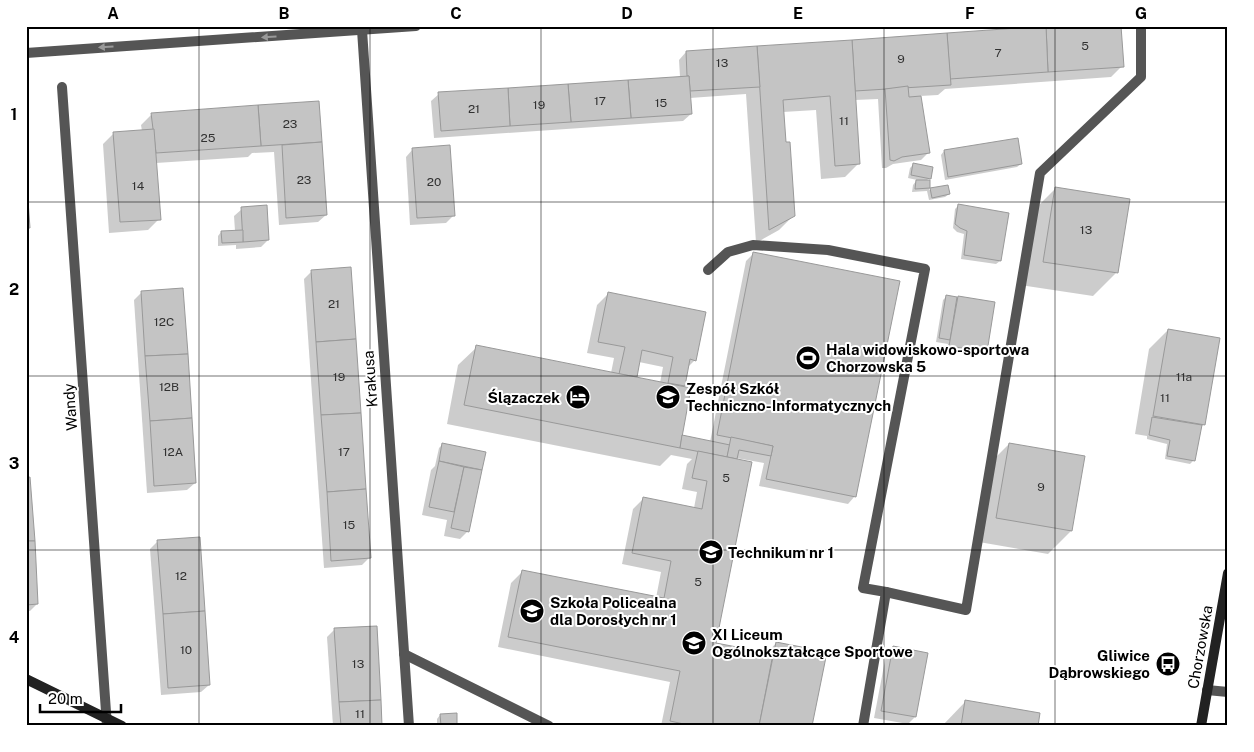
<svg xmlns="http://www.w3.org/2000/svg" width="1254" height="752" font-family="'Public Sans',sans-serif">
	<rect width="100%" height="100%" fill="#fff"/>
	<!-- shadow -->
	<g fill="#0003" fill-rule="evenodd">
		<polygon points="686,52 1122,66 1111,77 945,89 938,95 920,96 928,153 921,160 893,164 886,168 882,168 878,99 855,100 859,163 845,177 821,179 816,110 783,112 793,216 779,230 756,243 746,94 690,98 691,114 683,121 434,138 431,101 439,94 680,77 679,60"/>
		<polygon points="318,102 326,215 318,222 279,225 274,152 252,153 248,157 156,163 159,219 148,230 109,233 103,144 114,133 142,131 141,125 152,114"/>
		<polygon points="413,149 454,215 446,223 410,225 406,157"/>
		<polygon points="944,151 1021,164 1017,167 945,180 941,155"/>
		<polygon points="914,164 929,178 926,181 929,181 929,190 947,186 949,194 945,197 929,200 927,191 912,192 913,185 917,180 908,178 910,168"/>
		<polygon points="1056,188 1116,273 1093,296 1020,285 1032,212"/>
		<polygon points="959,205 1000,261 996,264 961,259 964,234 957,232 953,228 955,209"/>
		<polygon points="242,209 268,240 261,247 236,249 236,245 218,246 218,236 221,232 235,231 234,216"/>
		<path d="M754,253L855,496L848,504L759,486L764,463L736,458L715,644L768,655L769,651L776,643L811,726H661L670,682L498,647L511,583L522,572L656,598L661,572L622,564L633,509L644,498L694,508L697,492L682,489L687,464L692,459L671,455L660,466L447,424L458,365L477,347L611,373L614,358L587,353L597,305L608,294L695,360L687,368L684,386L682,387L680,439L710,442L746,261ZM639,362L663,367L660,383L635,378L636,376Z"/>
		<polygon points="312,271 370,557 362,565 324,568 304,279"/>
		<polygon points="142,292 195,483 187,490 147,493 134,300"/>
		<polygon points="947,296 957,298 958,297 986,352 983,355 947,349 948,344 936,342 943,300"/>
		<polygon points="1168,330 1204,424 1200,428 1194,460 1190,464 1165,459 1167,444 1147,439 1147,436 1135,434 1149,349"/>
		<polygon points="443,444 485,453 468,531 460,539 444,536 447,520 422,515 431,470 435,466 439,448"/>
		<polygon points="1009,444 1084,457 1071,531 1048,554 973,541 986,467"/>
		<polygon points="26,479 37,604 30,611 26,611"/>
		<polygon points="158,541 209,685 201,692 161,695 150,549"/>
		<polygon points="335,629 380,726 333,726 327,637"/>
		<polygon points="894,647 915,717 908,724 874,718 886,655"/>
		<polygon points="966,701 1036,726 942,726"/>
		<polygon points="455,714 456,726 437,726 437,719 440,715"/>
	</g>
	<!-- building -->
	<g fill="#c4c4c4" stroke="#999">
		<polygon points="1046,26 1121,26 1124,67 1048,72"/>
		<polygon points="1046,26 1048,72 950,79 947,33"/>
		<polygon points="947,33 951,85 855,91 852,40"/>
		<polygon points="852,40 860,164 835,166 830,96 783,100 786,142 790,142 795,216 769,230 757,46"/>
		<polygon points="757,46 760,87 690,91 689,76 687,76 686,51"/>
		<polygon points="689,76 692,114 631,118 628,80"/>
		<polygon points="628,80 631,118 571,122 568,84"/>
		<polygon points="568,84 571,122 510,126 508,88"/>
		<polygon points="908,86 909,97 921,96 930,153 902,157 894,161 890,160 885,89"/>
		<polygon points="508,88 510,126 441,131 438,92"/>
		<polygon points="319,101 322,142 261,146 258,105"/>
		<polygon points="258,105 261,146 156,153 151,113"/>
		<polygon points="154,129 161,220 120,222 113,132"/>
		<polygon points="1018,138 1022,164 948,177 944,150"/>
		<polygon points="322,142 327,215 286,218 282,145"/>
		<polygon points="450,145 455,216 417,218 412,148"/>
		<polygon points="913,163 933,167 931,179 911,175"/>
		<polygon points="26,173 30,228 26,228"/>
		<polygon points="916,180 930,180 930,188 915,189"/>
		<polygon points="948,185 950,194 932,198 930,188"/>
		<polygon points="1055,187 1130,199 1118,273 1043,262"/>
		<polygon points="958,204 1009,213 1001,261 964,255 967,231 960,228 955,224"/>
		<polygon points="267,205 269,240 243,242 241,207"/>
		<polygon points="243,230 243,242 222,243 221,231"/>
		<polygon points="753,252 900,281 856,497 766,479 773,446 717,435"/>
		<polygon points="351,267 356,339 316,342 311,270"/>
		<polygon points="183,288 188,354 145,356 141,291"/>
		<polygon points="608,292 706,312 696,361 690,359 685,386 668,383 673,357 642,350 637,377 619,374 625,347 598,342"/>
		<polygon points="946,295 957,297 950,340 939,338"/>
		<polygon points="958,296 995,302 987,352 949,346"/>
		<polygon points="1168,329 1220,338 1205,425 1153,416"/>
		<polygon points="356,339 361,413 321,415 316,342"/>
		<polygon points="476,345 691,388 680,448 464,405"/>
		<polygon points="188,354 192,418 150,421 145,356"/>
		<polygon points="361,413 366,489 327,492 321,415"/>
		<polygon points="1152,417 1202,425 1195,461 1167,456 1170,440 1149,435"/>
		<polygon points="192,418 196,483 154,486 150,421"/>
		<polygon points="682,435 730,445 727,457 680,448"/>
		<polygon points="731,437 773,446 771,456 739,450 737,459 727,457"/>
		<polygon points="442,443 486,452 482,470 439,461"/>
		<polygon points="1009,443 1085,456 1072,531 996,518"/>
		<polygon points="698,451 752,462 716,643 773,654 759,726 693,726 670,721 680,671 508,637 522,570 664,598 671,561 632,553 643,497 702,509 707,481 692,478"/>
		<polygon points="439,461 464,467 454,512 429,507"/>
		<polygon points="464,467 482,470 469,532 451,528"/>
		<polygon points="30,477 35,541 26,541 26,478"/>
		<polygon points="366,489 371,558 331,561 327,492"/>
		<polygon points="200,537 205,611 163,614 157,540"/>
		<polygon points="26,541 35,541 38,604 26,605"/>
		<polygon points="205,611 210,685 168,688 163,614"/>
		<polygon points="377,626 381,700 339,702 334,628"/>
		<polygon points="776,642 827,652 812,726 759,726"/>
		<polygon points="893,646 928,653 916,717 881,711"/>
		<polygon points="381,700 382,726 341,726 339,702"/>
		<polygon points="965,700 1040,713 1038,726 961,726"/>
		<polygon points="457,713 457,726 441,726 440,714"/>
	</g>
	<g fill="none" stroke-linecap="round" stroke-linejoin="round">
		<!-- lane -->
		<g stroke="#555" stroke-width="10">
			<polyline points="708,270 728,252 753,245 828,250 925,269 863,588 886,592"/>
			<polyline points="404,654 549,726"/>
			<polyline points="1207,690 1228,692"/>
			<polyline points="863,726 886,592 966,610 1040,173 1141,77 1141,26"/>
		</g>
		<!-- street -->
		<g stroke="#555" stroke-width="10">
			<polyline points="362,30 409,726"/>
			<polyline points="26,53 416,26"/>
			<polyline points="62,87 107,726"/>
		</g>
		<!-- secondary -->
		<g stroke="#222" stroke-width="10">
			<polyline points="26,679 122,726"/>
			<polyline points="1201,726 1228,573"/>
		</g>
	</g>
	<!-- one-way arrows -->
	<defs><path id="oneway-solid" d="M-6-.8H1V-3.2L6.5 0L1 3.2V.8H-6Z" transform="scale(1.25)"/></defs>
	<g fill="#999">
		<use href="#oneway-solid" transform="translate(269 37) rotate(176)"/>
		<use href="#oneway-solid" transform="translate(106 47) rotate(176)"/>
	</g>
	<!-- grid -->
	<path fill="none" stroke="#000" stroke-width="1" stroke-opacity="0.55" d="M199,26V726M370,26V726M541,26V726M713,26V726M884,26V726M1055,26V726M26,202H1228M26,376H1228M26,550H1228"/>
	<!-- icons -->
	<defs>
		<symbol id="stadium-disc" viewBox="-11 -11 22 22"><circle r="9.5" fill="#000" stroke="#fff"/><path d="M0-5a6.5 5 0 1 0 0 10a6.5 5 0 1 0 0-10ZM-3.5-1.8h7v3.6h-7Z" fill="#fff"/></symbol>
		<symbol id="hotel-disc" viewBox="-11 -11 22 22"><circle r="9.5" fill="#000" stroke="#fff"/><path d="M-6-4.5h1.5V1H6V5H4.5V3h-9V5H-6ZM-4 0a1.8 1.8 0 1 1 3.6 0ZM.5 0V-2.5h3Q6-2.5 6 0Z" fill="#fff"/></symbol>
		<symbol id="school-disc" viewBox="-11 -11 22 22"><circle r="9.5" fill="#000" stroke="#fff"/><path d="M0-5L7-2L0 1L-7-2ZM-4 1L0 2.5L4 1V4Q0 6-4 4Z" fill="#fff"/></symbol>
		<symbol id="bus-disc" viewBox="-11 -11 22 22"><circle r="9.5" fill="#000" stroke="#fff"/><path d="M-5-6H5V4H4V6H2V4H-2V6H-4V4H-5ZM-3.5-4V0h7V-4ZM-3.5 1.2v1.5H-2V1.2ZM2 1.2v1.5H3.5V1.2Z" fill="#fff"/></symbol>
	</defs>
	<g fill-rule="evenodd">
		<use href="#stadium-disc" x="794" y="344" width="28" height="28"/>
		<use href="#hotel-disc" x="564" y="383" width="28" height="28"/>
		<use href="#school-disc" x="654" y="383" width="28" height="28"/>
		<use href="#school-disc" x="697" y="538" width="28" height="28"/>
		<use href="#school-disc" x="518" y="597" width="28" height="28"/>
		<use href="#school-disc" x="680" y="629" width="28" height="28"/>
		<use href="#bus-disc" x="1154" y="650" width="28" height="28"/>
	</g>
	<g text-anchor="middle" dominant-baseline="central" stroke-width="4" stroke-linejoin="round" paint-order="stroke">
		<!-- number labels -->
		<g font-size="12" fill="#313131">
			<text x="1085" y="46">5</text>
			<text x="998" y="53">7</text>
			<text x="901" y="59">9</text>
			<text x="722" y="63">13</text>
			<text x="600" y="101">17</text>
			<text x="661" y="103">15</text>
			<text x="539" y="105">19</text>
			<text x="474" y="109">21</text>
			<text x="844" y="121">11</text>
			<text x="290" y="124">23</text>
			<text x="208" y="138">25</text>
			<text x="304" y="180">23</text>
			<text x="434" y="182">20</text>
			<text x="138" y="186">14</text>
			<text x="1086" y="230">13</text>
			<text x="334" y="304">21</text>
			<text x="164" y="322">12C</text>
			<text x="339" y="377">19</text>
			<text x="1184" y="377">11a</text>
			<text x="169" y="387">12B</text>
			<text x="1165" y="398">11</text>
			<text x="173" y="452">12A</text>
			<text x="344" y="452">17</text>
			<text x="726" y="478">5</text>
			<text x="1041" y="487">9</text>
			<text x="349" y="525">15</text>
			<text x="181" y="576">12</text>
			<text x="698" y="582">5</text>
			<text x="186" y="650">10</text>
			<text x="358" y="664">13</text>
			<text x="360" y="714">11</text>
		</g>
		<!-- poi labels -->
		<g font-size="15" font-weight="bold" fill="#000" stroke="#fff" text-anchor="start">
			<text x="826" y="349">Hala widowiskowo-sportowa<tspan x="826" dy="17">Chorzowska 5</tspan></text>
			<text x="686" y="388">Zespół Szkół<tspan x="686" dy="17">Techniczno-Informatycznych</tspan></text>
			<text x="560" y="397" text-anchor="end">Ślązaczek</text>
			<text x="728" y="552">Technikum nr 1</text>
			<text x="550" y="602">Szkoła Policealna<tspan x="550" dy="17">dla Dorosłych nr 1</tspan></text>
			<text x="712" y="634">XI Liceum<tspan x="712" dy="17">Ogólnokształcące Sportowe</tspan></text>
			<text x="1150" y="655" text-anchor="end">Gliwice<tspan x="1150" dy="17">Dąbrowskiego</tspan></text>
		</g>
		<!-- street labels -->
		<g font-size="15" fill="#000" stroke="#fff">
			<text transform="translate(370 379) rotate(-94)">Krakusa</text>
			<text transform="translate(70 407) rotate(-94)">Wandy</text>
			<text transform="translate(1200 647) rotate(-80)">Chorzowska</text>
		</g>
	</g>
	<!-- border -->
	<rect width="1254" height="752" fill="none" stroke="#ffffff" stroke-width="55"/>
	<!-- scale -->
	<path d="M40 704v8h81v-8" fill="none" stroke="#000000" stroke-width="2.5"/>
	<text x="48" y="704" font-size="15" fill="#000000" stroke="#ffffff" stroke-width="4" paint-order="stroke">20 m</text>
	<rect x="28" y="28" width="1198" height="696" fill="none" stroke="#000" stroke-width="2"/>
	<g font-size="16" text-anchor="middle" font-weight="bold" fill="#000">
		<text x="113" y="19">A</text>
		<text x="284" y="19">B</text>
		<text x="456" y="19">C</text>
		<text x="627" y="19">D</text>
		<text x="798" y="19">E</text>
		<text x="970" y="19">F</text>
		<text x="1141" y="19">G</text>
		<text x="14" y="120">1</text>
		<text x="14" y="295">2</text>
		<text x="14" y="469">3</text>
		<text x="14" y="643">4</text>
	</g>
</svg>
